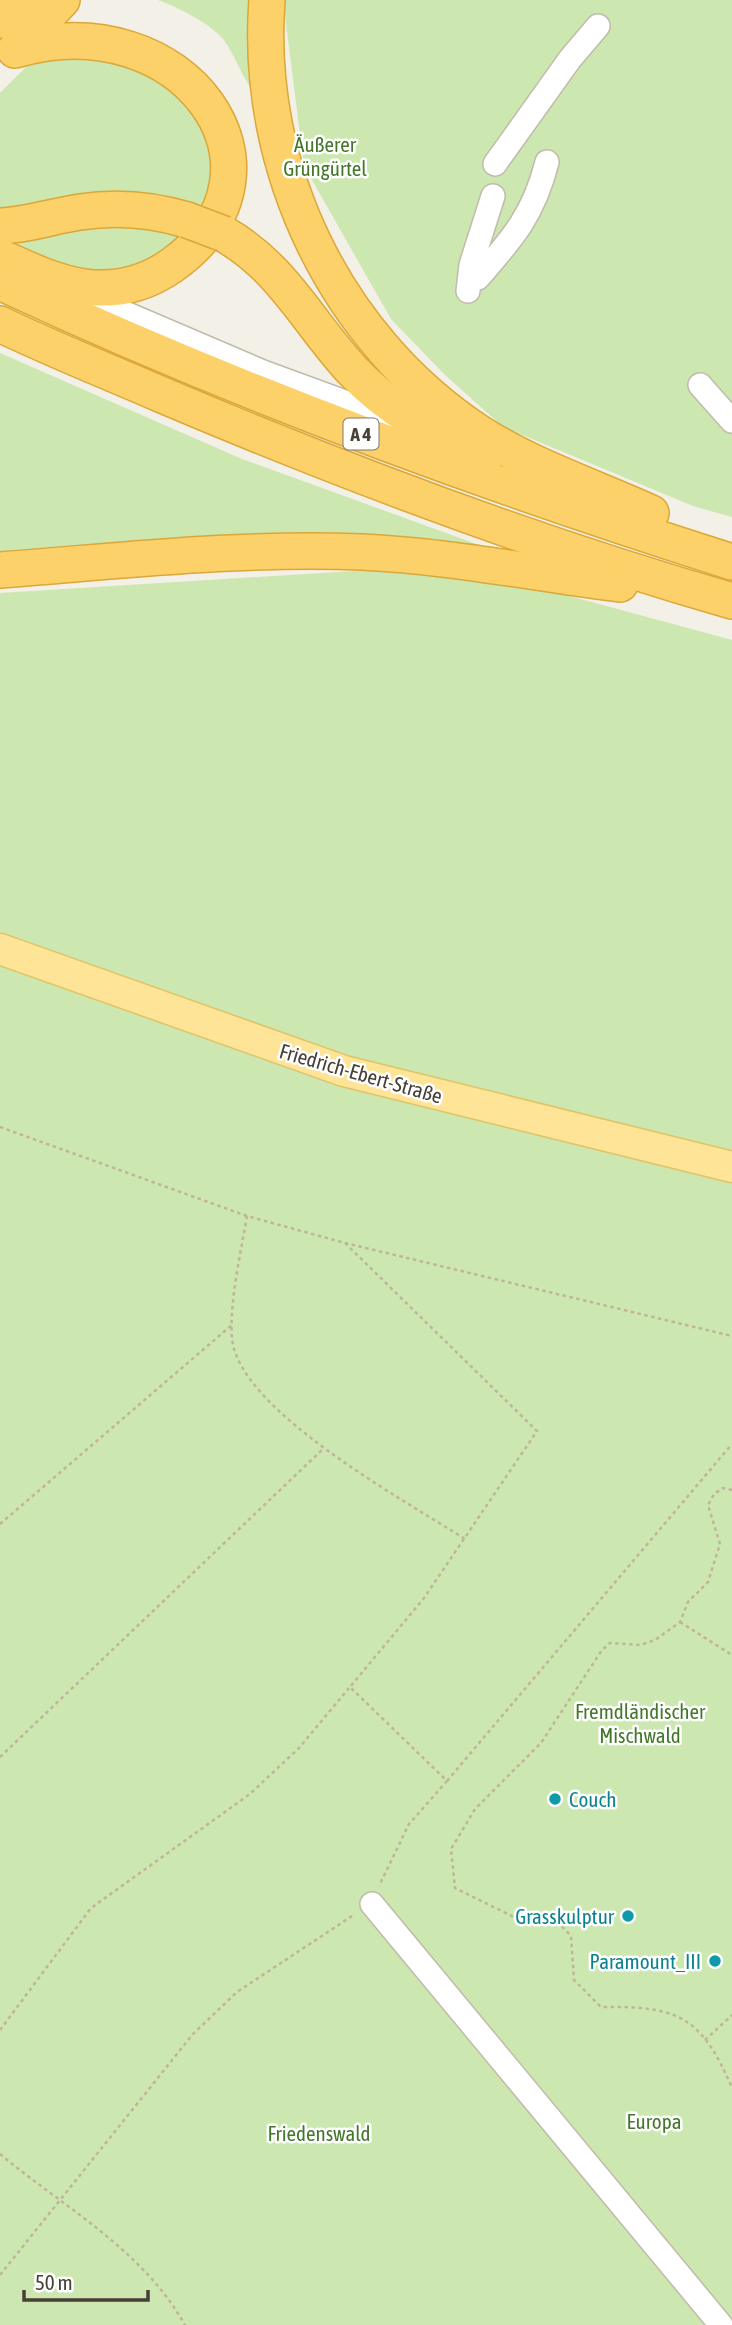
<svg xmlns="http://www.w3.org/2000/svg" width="732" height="2325" font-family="'Asap Condensed',sans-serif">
	<rect width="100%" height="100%" fill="#f3f0e7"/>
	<!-- green -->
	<g fill="#cce7b0">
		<path d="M158,0H255L261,98C242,83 238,58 223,39C208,22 179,8 158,0Z"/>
		<polygon points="283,0 732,0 732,517 693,506 503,427 444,374 391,319 304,166"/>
		<polygon points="46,47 172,62 218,161 202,216 0,215 0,93"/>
		<polygon points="98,220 184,228 169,255 103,279 0,242"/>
		<polygon points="0,353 242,459 482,546 478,550 0,557"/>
		<polygon points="402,568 551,591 732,640 732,2325 0,2325 0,593"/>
	</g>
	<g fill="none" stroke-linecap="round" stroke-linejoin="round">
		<defs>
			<g id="minor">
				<polyline points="495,164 570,59 598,26"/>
				<path d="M478,278C513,238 534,214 547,162"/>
				<polyline points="468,291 471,265 493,196"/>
				<polyline points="76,292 263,372 405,424"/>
				<polyline points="700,385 732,421"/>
				<polyline points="372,1904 721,2325"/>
			</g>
			<polyline id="major" points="0,949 344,1071 732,1167"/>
			<g id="highway">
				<path d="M267,0C254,169 336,338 478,432C530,466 594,487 651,513"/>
				<polyline points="0,20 20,0"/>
				<polyline points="25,39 62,0"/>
				<path d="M0,226C28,225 53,216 80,212C118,206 151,209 187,220"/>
				<path d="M224,234C283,268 307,321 352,370C390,411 435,434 487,454"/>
				<path d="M0,257C27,269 55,283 85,287C116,291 145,284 171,266C306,171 183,0 15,50"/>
				<path d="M0,282C237,393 483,483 732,562"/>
				<path d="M0,324C52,349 107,371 160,394C346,473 537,545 732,601"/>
				<path d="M0,570C120,561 242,547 362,552C449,556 533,573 620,584"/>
			</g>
		</defs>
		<!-- minor casing -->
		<use href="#minor" stroke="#c1bbac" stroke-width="26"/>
		<!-- major casing -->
		<use href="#major" stroke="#e2c266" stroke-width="33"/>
		<!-- highway casing -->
		<use href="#highway" stroke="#dba739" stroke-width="38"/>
		<!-- path -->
		<g stroke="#c0b59b" stroke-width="2.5" stroke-dasharray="3.5 3.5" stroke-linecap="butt">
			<polyline points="0,1127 247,1216 345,1243 732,1336"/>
			<path d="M247,1216C241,1251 229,1304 232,1338C238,1410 406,1501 465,1539"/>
			<polyline points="345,1243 537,1431 424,1598 350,1687 447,1781 409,1824 379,1886"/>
			<path d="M732,1490L723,1488L714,1494L708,1505L720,1544L708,1582L688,1602L680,1622L655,1640L640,1645L610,1643L602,1650L541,1743L475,1809L451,1849L455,1888L524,1922L557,1921L571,1936L574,1980L601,2007C677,2006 701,2015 732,2088"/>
			<polyline points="0,1524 233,1324"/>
			<polyline points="680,1622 732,1655"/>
			<polyline points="0,1757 324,1448"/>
			<polyline points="447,1781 732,1444"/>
			<polyline points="0,2030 91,1908 250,1794 299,1748 349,1688"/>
			<polyline points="705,2040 732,2015"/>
			<path d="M0,2154C66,2209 142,2249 185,2325"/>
			<polyline points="0,2275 193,2034 237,1992 355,1914"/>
		</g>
		<!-- minor -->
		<use href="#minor" stroke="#fff" stroke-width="23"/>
		<!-- major -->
		<use href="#major" stroke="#fde496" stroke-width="30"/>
		<!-- highway -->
		<use href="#highway" stroke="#fcd169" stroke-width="35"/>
		<defs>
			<polyline id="highway-bridge" points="187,220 224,234"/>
		</defs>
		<!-- highway-bridge casing -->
		<use href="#highway-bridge" stroke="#dba739" stroke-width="38" stroke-linecap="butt"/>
		<!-- highway-bridge -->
		<use href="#highway-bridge" stroke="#fcd169" stroke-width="35"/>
	</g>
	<!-- markers -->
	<g fill="#0f9aa8" stroke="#fff" stroke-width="2.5">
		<circle cx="555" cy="1799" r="7"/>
		<circle cx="628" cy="1916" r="7"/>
		<circle cx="715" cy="1961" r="7"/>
	</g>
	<g text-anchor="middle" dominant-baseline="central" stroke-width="5" stroke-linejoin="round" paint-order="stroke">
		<!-- shield labels -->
		<rect fill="#fff" stroke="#7e7972" stroke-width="2" x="343.5" y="418.5" width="35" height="31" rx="5"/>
		<g font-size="19" font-weight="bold" fill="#464036">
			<text x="361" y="434">A 4</text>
		</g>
		<!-- park labels -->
		<g font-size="21" fill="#44772a" stroke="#fff">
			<text x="325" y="144">Äußerer<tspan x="325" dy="24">Grüngürtel</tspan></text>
			<text x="640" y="1711">Fremdländischer<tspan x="640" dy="24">Mischwald</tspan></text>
			<text x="654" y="2121">Europa</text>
			<text x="319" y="2133">Friedenswald</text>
		</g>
		<!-- street labels -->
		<g font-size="21" fill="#464036" stroke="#fff">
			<text transform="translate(361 1073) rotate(16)">Friedrich-Ebert-Straße</text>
		</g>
		<!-- culture labels -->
		<g font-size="21" fill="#0d838f" stroke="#fff" text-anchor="end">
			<text x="569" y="1799" text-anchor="start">Couch</text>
			<text x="614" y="1916">Grasskulptur</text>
			<text x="701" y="1961">Paramount_III</text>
		</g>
	</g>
	<!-- scale -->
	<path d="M24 2290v10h124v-10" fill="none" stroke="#464036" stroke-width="3.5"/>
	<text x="35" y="2290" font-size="21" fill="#464036" stroke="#ffffff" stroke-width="5" paint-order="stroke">50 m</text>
</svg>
